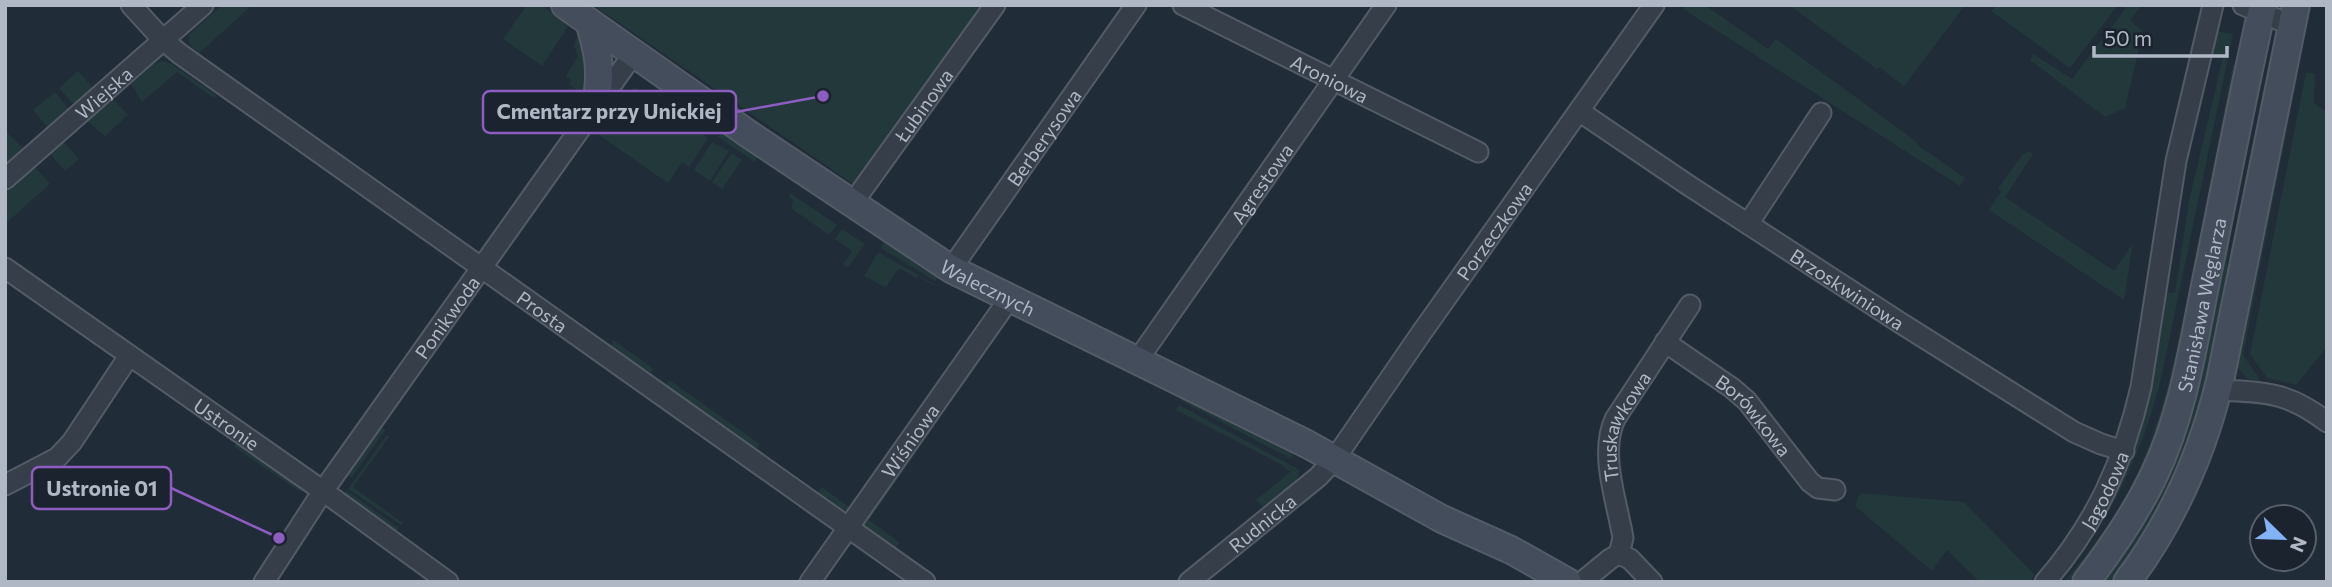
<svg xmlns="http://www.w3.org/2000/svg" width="2332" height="587" font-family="Commissioner,sans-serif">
	<rect width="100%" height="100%" fill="#212c39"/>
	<!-- green -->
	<g fill="#23383a">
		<polygon points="222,5 247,5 249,8 199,53 189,44 189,35"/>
		<polygon points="527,5 541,5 569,25 542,66 503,39"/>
		<polygon points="593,5 986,5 856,186"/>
		<polygon points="1686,5 1705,5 1768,49 1776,39 1917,142 1916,144 1965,178 1960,186 1683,9"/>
		<polygon points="1789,5 1965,5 1904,86 1879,67 1877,69"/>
		<polygon points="1996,5 2118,5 2070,68 1991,11"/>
		<polygon points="2128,5 2142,5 2130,20 2143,31 2125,108 2105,117 2030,60 2033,54 2072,79"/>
		<path d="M2215,31L2233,34L2161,379C2150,420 2137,458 2117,496C2104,520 2087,542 2071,564L2089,534L2161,292L2175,293L2189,201L2223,57L2210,53Z"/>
		<polygon points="578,32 583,41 588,88 560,132 556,130 580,93 569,84 571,80 566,76 578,56 574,46"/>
		<polygon points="162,61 172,64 216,95 214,98 177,72 142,102 131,84 154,64"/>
		<path d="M2233,65H2239L2170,396L2150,458L2118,518L2068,582H2064C2090,551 2115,518 2133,482C2165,418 2177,347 2191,278C2205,207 2219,136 2233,65Z"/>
		<polygon points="78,71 93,88 76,103 72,103 59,88"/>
		<polygon points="2306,73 2315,73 2314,103 2327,112 2327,347 2296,385 2267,378 2250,354"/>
		<polygon points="2291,76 2297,78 2243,355 2259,378 2258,383 2246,378 2236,365"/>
		<polygon points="660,84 713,124 708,131 660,99 658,87"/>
		<polygon points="636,88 708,138 689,167 682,162 668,183 599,135 632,89"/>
		<polygon points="55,92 69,109 48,128 33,110"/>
		<polygon points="113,99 128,115 105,136 87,121"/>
		<polygon points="722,131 759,155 755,162 718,137"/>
		<polygon points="7,133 24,148 5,165 5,134"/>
		<polygon points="64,142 79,159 65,171 50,154"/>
		<polygon points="712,142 729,151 710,181 694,170"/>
		<polygon points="2029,151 2033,154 2005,197 2114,271 2133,243 2124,300 1989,210 2001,192 1998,189 2022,155"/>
		<polygon points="732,153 742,160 722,189 712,182"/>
		<polygon points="35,167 50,184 5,224 5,193"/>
		<polygon points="790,193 837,225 829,235 791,208 793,201 789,196"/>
		<polygon points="2229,215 2234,216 2230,233 2224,302 2198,419 2162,510 2113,582 2098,582 2136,530"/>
		<polygon points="842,229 865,244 848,268 843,265 852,251 835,239"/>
		<polygon points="889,240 941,272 935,281 881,248 885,241"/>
		<polygon points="878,252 934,284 933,285 918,276 916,278 899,268 886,287 864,276"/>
		<polygon points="613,340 654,369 648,374 611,348"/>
		<polygon points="669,380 760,444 756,450 666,386"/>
		<polygon points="1185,396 1296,451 1291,459 1180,400"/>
		<polygon points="1179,405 1300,470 1296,481 1263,507 1256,500 1290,472 1282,465 1176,410"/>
		<polygon points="379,426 385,430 352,477 346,474"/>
		<polygon points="930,430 931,431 869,520 900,543 894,549 867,530 864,526 864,516 912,448 916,449"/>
		<polygon points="387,435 389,437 353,487 403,523 401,525 348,489"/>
		<polygon points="237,442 298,484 302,493 234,447"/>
		<polygon points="892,445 898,447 853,510 841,510 816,494 822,487 849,507"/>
		<polygon points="347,491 399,528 395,533 344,496"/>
		<polygon points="1860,493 1964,502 2035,575 2029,582 1980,582 1947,550 1932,571 1855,506"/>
	</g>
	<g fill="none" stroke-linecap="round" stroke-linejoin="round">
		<defs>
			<g id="street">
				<path id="s1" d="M131,5L163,40L180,54L925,582"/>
				<path id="s2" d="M1183,5L1478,152"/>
				<polyline points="2243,5 2291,25"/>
				<path id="s3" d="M1579,111L1688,185L1899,322L2074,432L2101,444L2124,451"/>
				<path id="s4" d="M5,179L203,5"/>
				<path id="s5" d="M852,204L995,5"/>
				<polyline points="1748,224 1821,113"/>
				<path id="s6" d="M5,268L323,491L448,582"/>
				<path id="s7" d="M951,269L1136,5"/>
				<path id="s8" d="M1665,342L1732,388L1747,401L1810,482L1818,488L1835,490"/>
				<path id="s9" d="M1137,361L1386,5"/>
				<path d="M2218,390C2265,392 2288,392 2327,422"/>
				<polyline points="5,485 57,458 72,442 129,356"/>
				<polyline points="1619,554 1630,559 1652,582"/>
				<path id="s10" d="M264,582L323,491L634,53"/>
				<path id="s11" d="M810,582L1009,299"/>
				<path id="s12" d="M1189,582L1318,477L1334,460L1422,332L1654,5"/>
				<path id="s13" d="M1582,582L1610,559L1619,554L1623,538C1617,501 1599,454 1615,419L1690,305"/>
				<path id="s14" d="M2045,582C2095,525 2124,461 2141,387L2176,161L2213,5"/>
			</g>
			<g id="secondary">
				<path id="s15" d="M565,5L750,135L951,269L1307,444L1442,519L1511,550L1568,582"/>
				<path d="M589,22C599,53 602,72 596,105"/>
				<path id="s16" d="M2086,582C2112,548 2136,513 2154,475C2183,414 2193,346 2206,281C2225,189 2242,97 2263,5"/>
				<path d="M2127,582C2173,521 2202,455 2220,381L2296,5"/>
			</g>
		</defs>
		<!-- street casing -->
		<use href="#street" stroke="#535b67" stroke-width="23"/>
		<!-- secondary casing -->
		<use href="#secondary" stroke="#535b67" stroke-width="30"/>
		<!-- street -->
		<use href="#street" stroke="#353e49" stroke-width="19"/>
		<!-- secondary -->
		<use href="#secondary" stroke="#434d5c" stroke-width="26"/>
	</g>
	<g text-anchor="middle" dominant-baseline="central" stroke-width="6" stroke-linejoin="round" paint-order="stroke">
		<!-- street labels -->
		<g font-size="19" fill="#b0b8c6" stroke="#1a232e">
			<text stroke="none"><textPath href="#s2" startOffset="164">Aroniowa</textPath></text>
			<text stroke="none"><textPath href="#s4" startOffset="131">Wiejska</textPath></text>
			<text stroke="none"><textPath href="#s5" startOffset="122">Łubinowa</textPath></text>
			<text stroke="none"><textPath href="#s7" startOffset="161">Berberysowa</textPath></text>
			<text stroke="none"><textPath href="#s9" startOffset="217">Agrestowa</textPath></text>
			<text stroke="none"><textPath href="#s12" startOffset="469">Porzeczkowa</textPath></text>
			<text stroke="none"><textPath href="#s15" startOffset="509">Walecznych</textPath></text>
			<text stroke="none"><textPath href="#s3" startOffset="322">Brzoskwiniowa</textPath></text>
			<text stroke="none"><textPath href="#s16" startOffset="304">Stanisława Węglarza</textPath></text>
			<text stroke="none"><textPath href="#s1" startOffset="514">Prosta</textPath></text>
			<text stroke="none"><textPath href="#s10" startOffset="322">Ponikwoda</textPath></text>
			<text stroke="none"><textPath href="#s8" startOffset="116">Borówkowa</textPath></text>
			<text stroke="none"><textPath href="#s6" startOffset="271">Ustronie</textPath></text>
			<text stroke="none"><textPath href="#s13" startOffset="180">Truskawkowa</textPath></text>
			<text stroke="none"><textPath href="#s11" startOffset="173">Wiśniowa</textPath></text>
			<text stroke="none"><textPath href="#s14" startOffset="110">Jagodowa</textPath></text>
			<text stroke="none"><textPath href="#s12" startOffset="94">Rudnicka</textPath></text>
		</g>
	</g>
	<!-- callouts -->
	<path fill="none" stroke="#8e5dc1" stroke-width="2.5" d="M823 96L736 112M279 538L171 488"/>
	<g fill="#8e5dc1" stroke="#1a232e" stroke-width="2.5">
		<circle cx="823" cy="96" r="7"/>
		<circle cx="279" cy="538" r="7"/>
	</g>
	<g fill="#1a232e" stroke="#8e5dc1" stroke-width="2.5">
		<rect x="483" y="91" width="253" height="42" rx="7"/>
		<rect x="32" y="467" width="139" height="42" rx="7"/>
	</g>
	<g font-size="21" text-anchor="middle" font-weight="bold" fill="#b0b8c6">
		<text x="609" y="119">Cmentarz przy Unickiej</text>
		<text x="102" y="496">Ustronie 01</text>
	</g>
	<!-- border -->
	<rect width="2332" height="587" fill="none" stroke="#b0b8c6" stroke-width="14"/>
	<!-- north arrow -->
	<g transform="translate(2283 538) rotate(113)"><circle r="33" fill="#1a232e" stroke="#565f6b" stroke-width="2"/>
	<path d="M0-5L12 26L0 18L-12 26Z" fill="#83b2f7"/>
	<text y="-10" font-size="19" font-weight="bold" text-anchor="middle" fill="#b0b8c6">N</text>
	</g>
	<!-- scale -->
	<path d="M2094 46v10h133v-10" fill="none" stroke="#b0b8c6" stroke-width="3.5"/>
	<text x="2104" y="46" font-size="21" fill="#b0b8c6" stroke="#1a232e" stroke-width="5" paint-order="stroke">50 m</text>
</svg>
